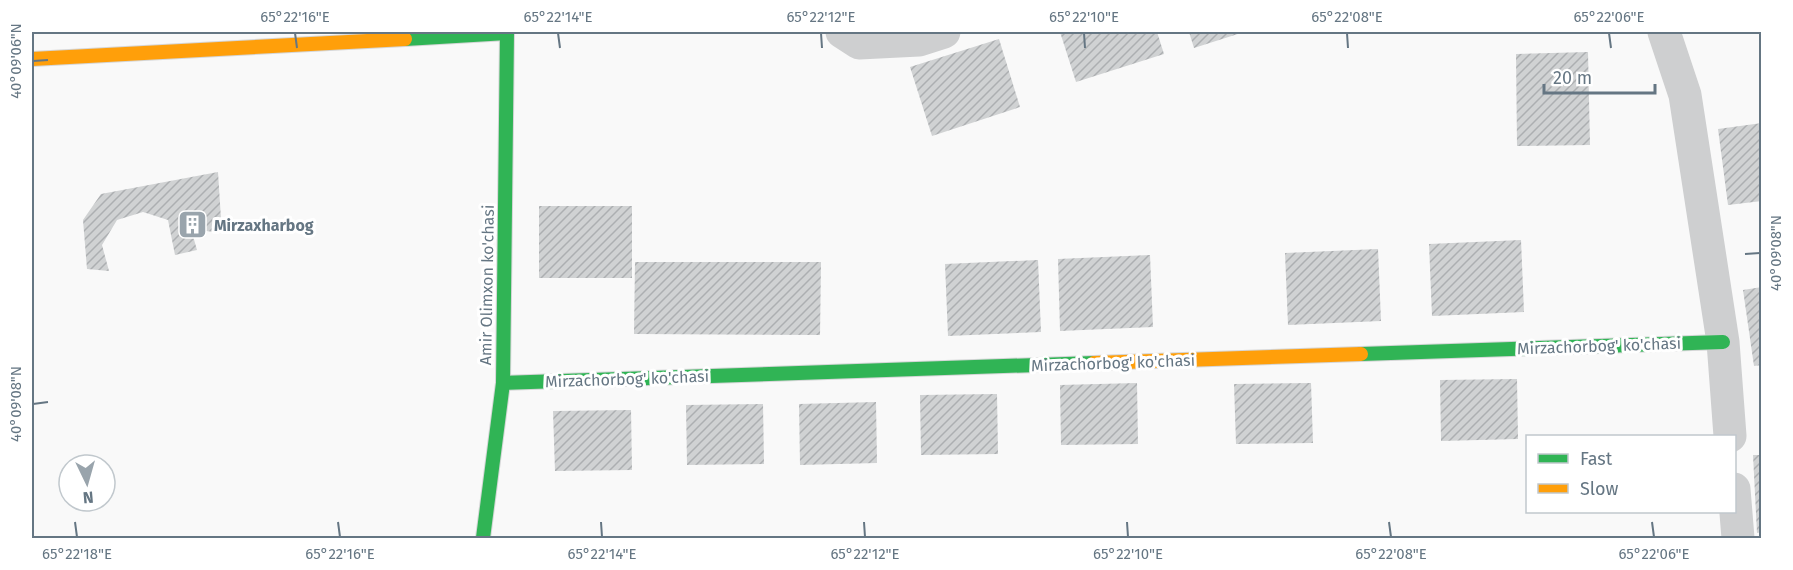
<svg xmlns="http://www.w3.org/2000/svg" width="1793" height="570" font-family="'Fira Sans',sans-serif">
	<defs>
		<pattern id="building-hatch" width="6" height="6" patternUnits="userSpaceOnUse" patternTransform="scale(1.5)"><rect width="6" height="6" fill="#d0d2d3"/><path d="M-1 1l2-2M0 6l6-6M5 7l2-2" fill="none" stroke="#acafb1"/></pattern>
	</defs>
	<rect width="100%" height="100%" fill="#f9f9f9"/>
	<!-- building -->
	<g fill="url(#building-hatch)">
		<polygon points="1060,32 1157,32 1164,54 1076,82"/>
		<polygon points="1189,32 1244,32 1194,48"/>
		<polygon points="999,39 1020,107 932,136 910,67"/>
		<polygon points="1588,52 1590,145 1517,146 1516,54"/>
		<polygon points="1762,123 1762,201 1728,205 1718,129"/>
		<polygon points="218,172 221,219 214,232 191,229 197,250 175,255 168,220 143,212 117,220 102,245 109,271 87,269 83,220 101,194"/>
		<rect x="539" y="206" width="93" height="72"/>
		<polygon points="1521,240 1524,312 1432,316 1429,244"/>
		<polygon points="1378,249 1381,321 1288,325 1285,253"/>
		<polygon points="1150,255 1153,327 1060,331 1058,259"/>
		<polygon points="1038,260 1041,332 948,336 945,264"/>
		<polygon points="635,262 821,262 820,335 634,334"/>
		<polygon points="1762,287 1762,365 1754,366 1743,290"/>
		<polygon points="1517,379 1518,439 1441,441 1440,380"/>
		<polygon points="1137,383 1138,444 1061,445 1060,385"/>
		<polygon points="1311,383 1313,443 1236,444 1234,384"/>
		<polygon points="997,394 998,454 921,455 920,395"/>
		<polygon points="876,402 877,463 800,465 799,404"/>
		<polygon points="763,404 764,464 687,465 686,405"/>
		<polygon points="631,410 632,470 555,471 553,411"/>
		<polygon points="1753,455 1762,455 1762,532 1757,533"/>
	</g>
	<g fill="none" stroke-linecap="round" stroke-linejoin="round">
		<defs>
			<g id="fast">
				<polyline points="405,39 507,33"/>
				<polyline points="1361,354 1723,342"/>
				<polyline points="503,383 1094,363"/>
				<polyline points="483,538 503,383 507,32"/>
			</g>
			<g id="slow">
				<polyline points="32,59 405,39"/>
				<polyline points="1094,363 1361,354"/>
			</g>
		</defs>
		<!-- fast casing -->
		<use href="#fast" stroke="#d5d6d7" stroke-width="16"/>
		<!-- slow casing -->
		<use href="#slow" stroke="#d5d6d7" stroke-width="16"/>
		<!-- street -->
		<g stroke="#cecfd0" stroke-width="33">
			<polyline points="842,32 859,43 919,40 944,32"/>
			<polyline points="1664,32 1685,95 1723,342 1730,436"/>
			<polyline points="1734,489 1738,538"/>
		</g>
		<!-- fast -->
		<use href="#fast" stroke="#30b455" stroke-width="14"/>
		<!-- slow -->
		<use href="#slow" stroke="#ff9f0a" stroke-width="14"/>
	</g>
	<!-- ticks -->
	<path fill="none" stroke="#657683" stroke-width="2" d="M295,33L297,48M558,33L560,48M821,33L822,48M1084,33L1085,48M1347,33L1348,48M1609,33L1611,48M33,61L48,60M1745,254L1760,253M33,404L48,402M75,522L77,537M338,522L340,537M601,522L602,537M864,522L865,537M1127,522L1128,537M1389,522L1391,537M1652,522L1654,537"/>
	<!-- icons -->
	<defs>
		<symbol id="building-square" viewBox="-11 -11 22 22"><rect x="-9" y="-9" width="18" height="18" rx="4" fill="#99a4ac" stroke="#fff"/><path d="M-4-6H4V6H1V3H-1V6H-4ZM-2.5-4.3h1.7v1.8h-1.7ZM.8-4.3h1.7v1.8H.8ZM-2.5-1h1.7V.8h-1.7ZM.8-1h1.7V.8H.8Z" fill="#fff"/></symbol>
	</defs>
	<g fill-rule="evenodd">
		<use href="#building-square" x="176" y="208" width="33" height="33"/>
	</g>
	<g text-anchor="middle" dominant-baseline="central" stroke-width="6" stroke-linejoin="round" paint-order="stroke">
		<!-- poi labels -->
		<g font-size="16" font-weight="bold" fill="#657683" stroke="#fff" text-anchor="start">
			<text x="214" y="225">Mirzaxharbog</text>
		</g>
		<!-- street labels -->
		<g font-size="16" fill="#657683" stroke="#fff">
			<text transform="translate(487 285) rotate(-89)">Amir Olimxon ko'chasi</text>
			<text transform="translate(1599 346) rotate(-2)">Mirzachorbog' ko'chasi</text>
			<text transform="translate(1113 363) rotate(-2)">Mirzachorbog' ko'chasi</text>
			<text transform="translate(627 379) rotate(-2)">Mirzachorbog' ko'chasi</text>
		</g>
	</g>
	<!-- border -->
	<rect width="1793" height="570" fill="none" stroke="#ffffff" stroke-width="66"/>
	<!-- legend -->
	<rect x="1526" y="435" width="210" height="78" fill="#ffffff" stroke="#c1c8cd" stroke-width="1.5"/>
	<rect x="1538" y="454" width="30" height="9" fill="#30b455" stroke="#c1c8cd" stroke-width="1.5"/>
	<text x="1580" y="465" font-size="18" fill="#657683">Fast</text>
	<rect x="1538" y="484" width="30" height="9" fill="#ff9f0a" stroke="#c1c8cd" stroke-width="1.5"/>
	<text x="1580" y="495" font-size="18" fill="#657683">Slow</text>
	<!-- north arrow -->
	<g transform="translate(87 483) rotate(175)"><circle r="28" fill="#ffffff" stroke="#c1c8cd" stroke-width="1.5"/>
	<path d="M0-4.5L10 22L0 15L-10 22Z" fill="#99a4ac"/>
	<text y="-9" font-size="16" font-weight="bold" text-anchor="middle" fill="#657683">N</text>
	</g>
	<!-- scale -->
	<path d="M1544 84v9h111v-9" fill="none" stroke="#657683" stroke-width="3"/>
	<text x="1553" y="84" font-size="18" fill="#657683" stroke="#ffffff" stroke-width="4.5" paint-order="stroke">20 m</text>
	<rect x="33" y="33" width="1727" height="504" fill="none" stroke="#657683" stroke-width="2"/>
	<g font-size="15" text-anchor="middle" fill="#657683">
		<text x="295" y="22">65°22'16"E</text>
		<text x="558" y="22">65°22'14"E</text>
		<text x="821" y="22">65°22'12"E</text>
		<text x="1084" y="22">65°22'10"E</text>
		<text x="1347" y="22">65°22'08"E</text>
		<text x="1609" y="22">65°22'06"E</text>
		<text transform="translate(16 61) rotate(-90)" y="5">40°09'06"N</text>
		<text transform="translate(1776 253) rotate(-90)" y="5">40°09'08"N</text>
		<text transform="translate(16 404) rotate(-90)" y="5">40°09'08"N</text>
		<text x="77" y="559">65°22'18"E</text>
		<text x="340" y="559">65°22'16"E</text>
		<text x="602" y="559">65°22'14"E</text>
		<text x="865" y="559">65°22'12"E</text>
		<text x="1128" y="559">65°22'10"E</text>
		<text x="1391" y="559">65°22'08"E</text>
		<text x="1654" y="559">65°22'06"E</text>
	</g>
</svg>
